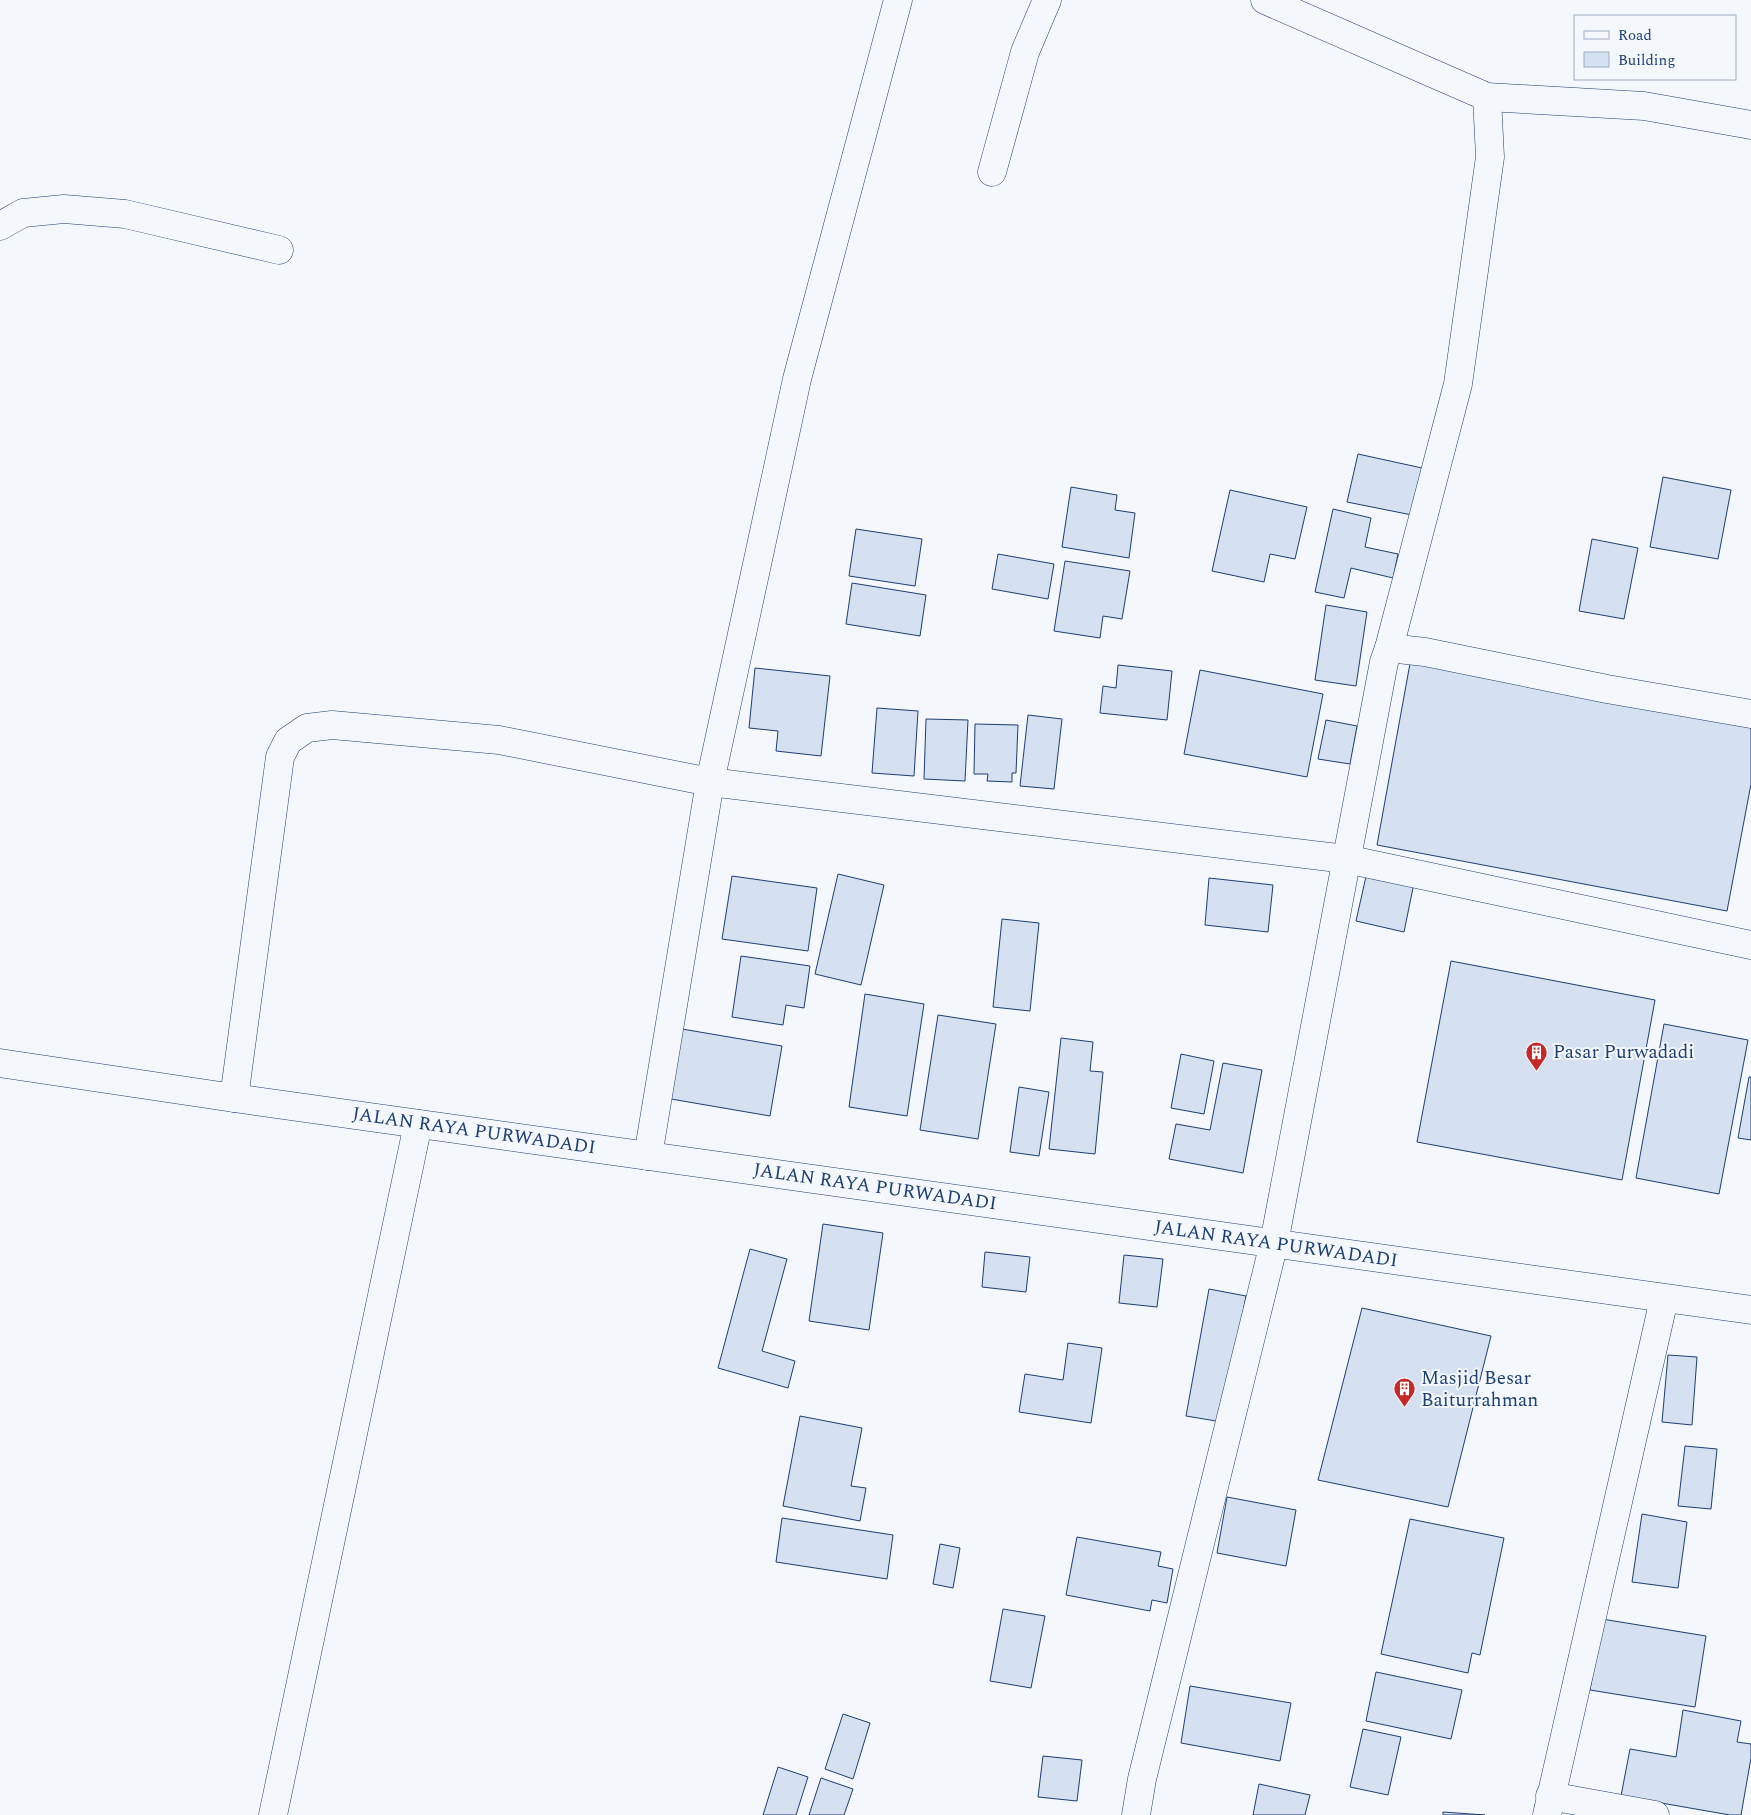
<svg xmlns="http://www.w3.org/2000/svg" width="1751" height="1815" font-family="Spectral,serif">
	<rect width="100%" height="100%" fill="#f4f7fb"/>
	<!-- building -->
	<g fill="#d5e0f0" stroke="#1d3f73">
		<polygon points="1358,454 1422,468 1412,515 1347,502"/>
		<polygon points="1663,477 1731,490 1718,559 1650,547"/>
		<polygon points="1071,487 1117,495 1115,510 1135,513 1129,558 1062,547"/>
		<polygon points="1230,490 1307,507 1295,559 1270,554 1264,582 1212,571"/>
		<polygon points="1333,509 1371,518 1365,547 1398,554 1393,578 1351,568 1344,598 1315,592"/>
		<polygon points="856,529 922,539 915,586 849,576"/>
		<polygon points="1592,539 1638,548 1624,619 1579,611"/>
		<polygon points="998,554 1054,564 1048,599 992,589"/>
		<polygon points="1065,561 1130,571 1122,619 1103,616 1100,638 1054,631"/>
		<polygon points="852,583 926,595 920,636 846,624"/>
		<polygon points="1326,605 1367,612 1356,686 1315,680"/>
		<polygon points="1411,658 1751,723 1751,784 1727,911 1377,845"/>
		<polygon points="1118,665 1172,671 1167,720 1100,713 1103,686 1116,688"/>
		<polygon points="755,668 830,676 821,756 776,751 778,731 749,728"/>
		<polygon points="1200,670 1323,694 1307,777 1184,754"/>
		<polygon points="877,708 918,711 914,776 872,773"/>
		<polygon points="1028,715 1062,719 1054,789 1020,786"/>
		<polygon points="926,719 968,720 965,781 924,779"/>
		<polygon points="1326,720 1357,726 1350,764 1318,759"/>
		<polygon points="975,724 1018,725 1016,773 1012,773 1012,782 987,781 988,774 974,774"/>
		<polygon points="1367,872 1414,883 1404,932 1356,921"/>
		<polygon points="838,874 884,885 861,985 815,974"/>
		<polygon points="732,876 817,888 808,951 722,939"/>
		<polygon points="1209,878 1273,885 1268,932 1205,925"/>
		<polygon points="1002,919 1039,923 1030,1011 993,1007"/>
		<polygon points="741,956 810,966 804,1008 786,1005 783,1025 732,1017"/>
		<polygon points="1451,961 1655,1000 1622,1180 1417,1142"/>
		<polygon points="865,994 924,1004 907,1116 849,1107"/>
		<polygon points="938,1015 996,1024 978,1139 920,1130"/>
		<polygon points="1664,1024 1748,1040 1719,1194 1636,1178"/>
		<polygon points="682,1029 782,1046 770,1116 671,1099"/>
		<polygon points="1061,1038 1093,1042 1090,1071 1103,1072 1095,1154 1049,1149"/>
		<polygon points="1181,1054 1214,1061 1204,1114 1171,1108"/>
		<polygon points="1223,1063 1262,1070 1243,1173 1169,1159 1176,1124 1210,1130"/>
		<polygon points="1749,1077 1751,1077 1751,1140 1738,1138"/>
		<polygon points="1019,1087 1049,1092 1039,1156 1010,1152"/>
		<polygon points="823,1224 883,1233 869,1330 809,1321"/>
		<polygon points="750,1249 787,1259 762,1351 795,1361 788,1388 718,1368"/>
		<polygon points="985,1252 1030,1257 1026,1292 982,1287"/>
		<polygon points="1124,1255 1163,1259 1157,1307 1119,1303"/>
		<polygon points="1209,1289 1246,1296 1222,1422 1186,1416"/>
		<polygon points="1362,1308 1491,1336 1448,1507 1318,1480"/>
		<polygon points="1068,1343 1102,1348 1091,1423 1019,1412 1025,1374 1063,1380"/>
		<polygon points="1668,1355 1697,1357 1692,1425 1662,1422"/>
		<polygon points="800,1416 862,1428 851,1486 866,1488 860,1521 783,1506"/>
		<polygon points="1685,1446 1717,1449 1711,1509 1678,1506"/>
		<polygon points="1227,1497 1296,1510 1286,1566 1217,1553"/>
		<polygon points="1642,1514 1687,1522 1678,1588 1632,1582"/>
		<polygon points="782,1518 893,1535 887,1579 776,1562"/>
		<polygon points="1410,1519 1504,1538 1480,1655 1472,1653 1468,1673 1381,1654"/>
		<polygon points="1077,1537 1161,1552 1158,1566 1173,1569 1167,1603 1152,1600 1150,1611 1066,1595"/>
		<polygon points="940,1544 960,1548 953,1588 933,1584"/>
		<polygon points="1003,1609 1045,1616 1031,1688 990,1681"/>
		<polygon points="1602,1619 1706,1636 1695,1707 1590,1690"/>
		<polygon points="1376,1672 1462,1690 1451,1739 1366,1721"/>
		<polygon points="1190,1686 1291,1703 1280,1761 1181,1743"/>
		<polygon points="1683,1710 1741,1721 1737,1742 1751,1744 1751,1758 1741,1815 1730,1815 1621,1796 1630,1749 1676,1757"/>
		<polygon points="843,1714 870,1723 853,1779 825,1769"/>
		<polygon points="1363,1729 1401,1737 1388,1795 1350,1787"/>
		<polygon points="1043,1756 1082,1760 1077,1801 1038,1797"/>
		<polygon points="778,1767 808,1777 796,1815 763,1815"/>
		<polygon points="821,1778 853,1789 844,1815 809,1815"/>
		<polygon points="1259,1784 1310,1795 1305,1815 1253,1815"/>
		<polygon points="1443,1812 1485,1815 1443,1815"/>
	</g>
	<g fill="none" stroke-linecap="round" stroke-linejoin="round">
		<defs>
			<g id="minor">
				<polyline points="1265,0 1487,97 1644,106 1751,125"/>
				<polyline points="992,172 1025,52 1047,0"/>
				<polyline points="0,226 23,213 64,209 125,214 279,250"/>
				<polyline points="1389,648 1458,384 1490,157 1487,97"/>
				<polyline points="234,1098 280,757 288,741 307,728 332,725 499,740 710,782 1346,859 1751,945"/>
				<polyline points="648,1156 710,782 797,379 898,0"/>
				<polyline points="1550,1796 1655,1815"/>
				<polyline points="273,1815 418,1124"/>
				<polyline points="1136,1815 1142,1779 1274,1243 1384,662 1389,648 1425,652 1607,689 1751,714"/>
				<polyline points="1547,1815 1664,1299"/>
			</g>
			<polyline id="major" points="0,1063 234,1098 1751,1310"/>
		</defs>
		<!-- minor casing -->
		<use href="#minor" stroke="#1d3f73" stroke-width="29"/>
		<!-- major casing -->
		<use href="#major" stroke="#1d3f73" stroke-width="29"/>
		<!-- minor -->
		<use href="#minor" stroke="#f4f7fb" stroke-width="28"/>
		<!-- major -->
		<use href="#major" stroke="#f4f7fb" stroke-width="28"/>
	</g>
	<!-- icons -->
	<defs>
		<symbol id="building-pin" viewBox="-11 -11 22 30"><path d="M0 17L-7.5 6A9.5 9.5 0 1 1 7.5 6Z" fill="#c62828" stroke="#f4f7fb"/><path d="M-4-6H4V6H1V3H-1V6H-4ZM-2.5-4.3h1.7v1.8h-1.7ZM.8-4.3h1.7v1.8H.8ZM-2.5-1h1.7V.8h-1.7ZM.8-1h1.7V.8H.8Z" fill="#fff"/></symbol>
	</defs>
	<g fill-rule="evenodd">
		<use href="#building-pin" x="1524" y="1040" width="25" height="34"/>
		<use href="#building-pin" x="1392" y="1376" width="25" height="34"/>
	</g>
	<g text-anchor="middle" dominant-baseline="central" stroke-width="4" stroke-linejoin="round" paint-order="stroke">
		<!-- poi labels -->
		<g font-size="19" fill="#1d3f73" stroke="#f4f7fb" text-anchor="start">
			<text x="1553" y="1052">Pasar Purwadadi</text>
			<text x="1421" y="1378">Masjid Besar<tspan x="1421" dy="22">Baiturrahman</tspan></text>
		</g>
		<!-- street labels -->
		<g font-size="19" fill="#1d3f73" stroke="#f4f7fb">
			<text transform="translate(474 1131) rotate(8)">JALAN RAYA PURWADADI</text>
			<text transform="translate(875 1187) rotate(8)">JALAN RAYA PURWADADI</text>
			<text transform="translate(1276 1244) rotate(8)">JALAN RAYA PURWADADI</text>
		</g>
	</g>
	<!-- legend -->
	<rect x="1574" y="15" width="162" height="65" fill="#f4f7fb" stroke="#9eadc5"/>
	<rect x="1584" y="31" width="25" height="8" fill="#f4f7fb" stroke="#9eadc5"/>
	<text x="1618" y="40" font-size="15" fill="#1d3f73">Road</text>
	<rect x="1584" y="52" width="25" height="15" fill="#d5e0f0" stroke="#9eadc5"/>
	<text x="1618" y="65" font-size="15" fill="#1d3f73">Building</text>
</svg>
